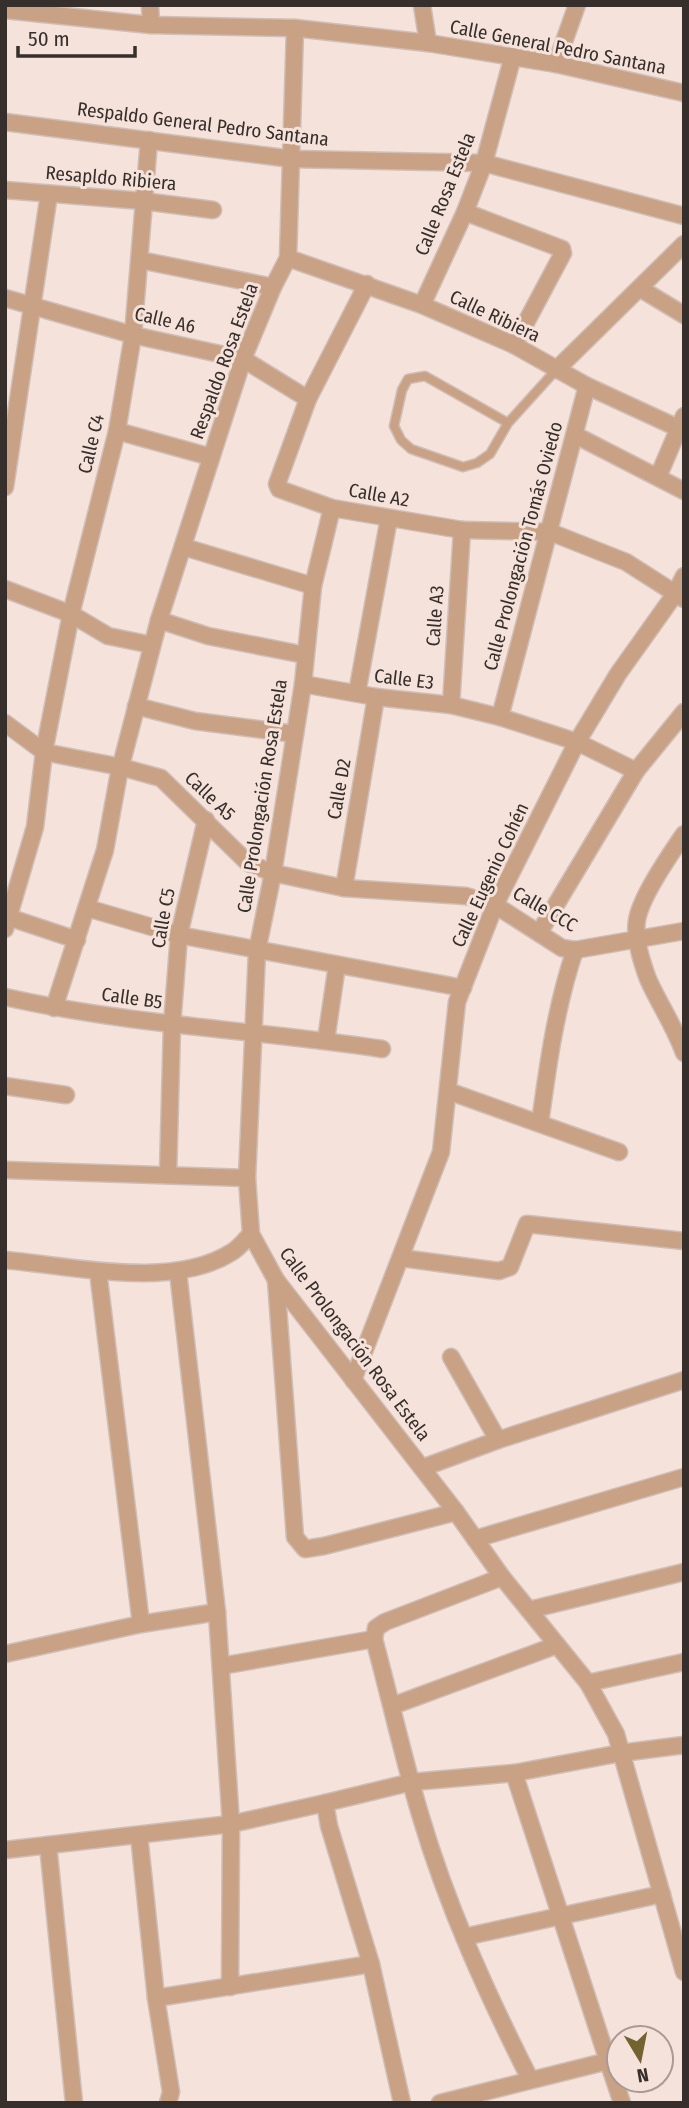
<svg xmlns="http://www.w3.org/2000/svg" width="689" height="2108" font-family="'Fira Sans Condensed',sans-serif">
	<rect width="100%" height="100%" fill="#f5e2da"/>
	<g fill="none" stroke-linecap="round" stroke-linejoin="round">
		<defs>
			<polyline id="service" points="508,423 425,376 408,379 402,390 394,426 401,440 411,449 463,467 477,463 490,454 508,423 556,370"/>
			<g id="minor">
				<polyline points="150,5 151,25"/>
				<polyline points="422,5 428,43"/>
				<polyline points="5,10 151,25 295,28 428,43 556,64 684,93"/>
				<polyline points="556,64 577,5"/>
				<polyline points="5,122 292,159 484,163 684,216"/>
				<polyline points="5,190 143,201 213,210"/>
				<polyline points="465,212 562,249 563,253 514,345"/>
				<polyline points="288,258 422,305 514,345 587,386 678,428"/>
				<polyline points="140,260 273,287"/>
				<polyline points="367,284 308,399 277,484 279,489 332,508 462,530 550,532 626,562 684,599"/>
				<polyline points="641,289 684,315"/>
				<polyline points="5,298 133,335 243,359 308,399"/>
				<polyline points="422,305 465,212 484,163 513,56"/>
				<polyline points="556,370 684,244"/>
				<polyline points="117,431 211,457"/>
				<polyline points="575,435 684,491"/>
				<polyline points="658,477 684,416"/>
				<polyline points="5,487 49,194"/>
				<polyline points="332,508 313,586 303,684 273,873 257,951 247,1178 251,1234 276,1280 456,1512 502,1577 588,1683 616,1734 684,1972"/>
				<polyline points="184,547 313,586"/>
				<polyline points="5,589 71,614 108,636 152,645"/>
				<polyline points="159,620 208,636 305,655"/>
				<polyline points="303,684 376,697 451,705 500,717 577,742 636,771"/>
				<polyline points="357,693 389,518"/>
				<polyline points="451,705 462,530"/>
				<polyline points="136,706 195,721 295,734"/>
				<polyline points="500,717 587,386"/>
				<polyline points="5,723 44,752 121,767 161,778 248,863 273,873 344,888 466,896 495,905 562,948 575,950 684,931"/>
				<path d="M684,834C670,855 641,896 637,920C634,937 642,963 648,979C659,1004 675,1027 684,1053"/>
				<polyline points="344,888 376,697"/>
				<polyline points="87,908 179,935 463,988"/>
				<polyline points="5,916 77,940"/>
				<polyline points="5,929 35,827 44,752 71,614 117,431 133,335 149,140"/>
				<polyline points="539,933 636,771 684,712"/>
				<path d="M5,997C129,1025 257,1030 382,1049"/>
				<polyline points="54,1008 105,850 119,773 159,620 243,359 273,287 288,258 295,28"/>
				<polyline points="326,1040 337,965"/>
				<polyline points="5,1086 66,1095"/>
				<polyline points="448,1091 619,1152"/>
				<path d="M540,1123C548,1064 556,1006 575,950"/>
				<polyline points="5,1170 247,1178"/>
				<polyline points="168,1175 172,1025 179,935 206,820"/>
				<polyline points="401,1258 499,1271 510,1267 527,1224 684,1241"/>
				<path d="M5,1260C72,1266 173,1290 232,1252C239,1248 245,1240 251,1234"/>
				<polyline points="98,1271 141,1624"/>
				<polyline points="178,1272 217,1612 231,1824 230,1987"/>
				<polyline points="276,1280 295,1537 305,1549 324,1546 456,1512"/>
				<polyline points="451,1357 498,1440"/>
				<polyline points="353,1380 441,1152 457,1002 495,905 577,742 618,674 675,594 684,576"/>
				<polyline points="422,1468 498,1440 684,1380"/>
				<polyline points="475,1539 684,1477"/>
				<path d="M502,1577L385,1622L376,1628L374,1639C390,1698 403,1757 420,1814C447,1906 487,1994 530,2079"/>
				<polyline points="529,1610 684,1572"/>
				<polyline points="5,1654 141,1624 217,1612"/>
				<polyline points="221,1666 374,1639"/>
				<polyline points="588,1683 684,1662"/>
				<polyline points="392,1706 557,1645"/>
				<polyline points="514,1773 621,1753 684,1745"/>
				<polyline points="139,1835 156,1998 371,1964"/>
				<polyline points="48,1845 74,2103"/>
				<polyline points="5,1850 231,1824 325,1803"/>
				<polyline points="464,1937 662,1894"/>
				<polyline points="156,1998 171,2092 168,2103"/>
				<polyline points="608,2061 622,2103"/>
				<polyline points="402,2103 371,1964 329,1826 325,1803 412,1782 514,1773 608,2061 440,2103"/>
			</g>
		</defs>
		<!-- service casing -->
		<use href="#service" stroke="#cfbeb7" stroke-width="11"/>
		<!-- minor casing -->
		<use href="#minor" stroke="#cfbeb7" stroke-width="19"/>
		<!-- service -->
		<use href="#service" stroke="#c9a185" stroke-width="8"/>
		<!-- minor -->
		<use href="#minor" stroke="#c9a185" stroke-width="16"/>
	</g>
	<g text-anchor="middle" dominant-baseline="central" stroke-width="6" stroke-linejoin="round" paint-order="stroke">
		<!-- street labels -->
		<g font-size="19" fill="#362f2b" stroke="#f5e2da">
			<text transform="translate(558 47) rotate(11)">Calle General Pedro Santana</text>
			<text transform="translate(203 124) rotate(7)">Respaldo General Pedro Santana</text>
			<text transform="translate(111 178) rotate(5)">Resapldo Ribiera</text>
			<text transform="translate(445 194) rotate(-68)">Calle Rosa Estela</text>
			<text transform="translate(495 316) rotate(25)">Calle Ribiera</text>
			<text transform="translate(165 320) rotate(13)">Calle A6</text>
			<text transform="translate(224 361) rotate(-70)">Respaldo Rosa Estela</text>
			<text transform="translate(91 444) rotate(-77)">Calle C4</text>
			<text transform="translate(379 495) rotate(10)">Calle A2</text>
			<text transform="translate(523 546) rotate(-75)">Calle Prolongación Tomás Oviedo</text>
			<text transform="translate(435 616) rotate(-86)">Calle A3</text>
			<text transform="translate(404 679) rotate(7)">Calle E3</text>
			<text transform="translate(339 789) rotate(-80)">Calle D2</text>
			<text transform="translate(210 796) rotate(44)">Calle A5</text>
			<text transform="translate(262 796) rotate(-81)">Calle Prolongación Rosa Estela</text>
			<text transform="translate(490 875) rotate(-65)">Calle Eugenio Cohén</text>
			<text transform="translate(545 909) rotate(30)">Calle CCC</text>
			<text transform="translate(163 918) rotate(-80)">Calle C5</text>
			<text transform="translate(132 998) rotate(8)">Calle B5</text>
			<text transform="translate(355 1344) rotate(53)">Calle Prolongación Rosa Estela</text>
		</g>
	</g>
	<!-- border -->
	<rect width="689" height="2108" fill="none" stroke="#362f2b" stroke-width="14"/>
	<!-- north arrow -->
	<g transform="translate(640 2059) rotate(170)"><circle r="33" fill="#f5e2da" stroke="#a99a94" stroke-width="2"/>
	<path d="M0-5L12 26L0 18L-12 26Z" fill="#726330"/>
	<text y="-10" font-size="19" font-weight="bold" text-anchor="middle" fill="#362f2b">N</text>
	</g>
	<!-- scale -->
	<path d="M18 46v10h117v-10" fill="none" stroke="#362f2b" stroke-width="3.5"/>
	<text x="28" y="46" font-size="21" fill="#362f2b" stroke="#f5e2da" stroke-width="5" paint-order="stroke">50 m</text>
</svg>
